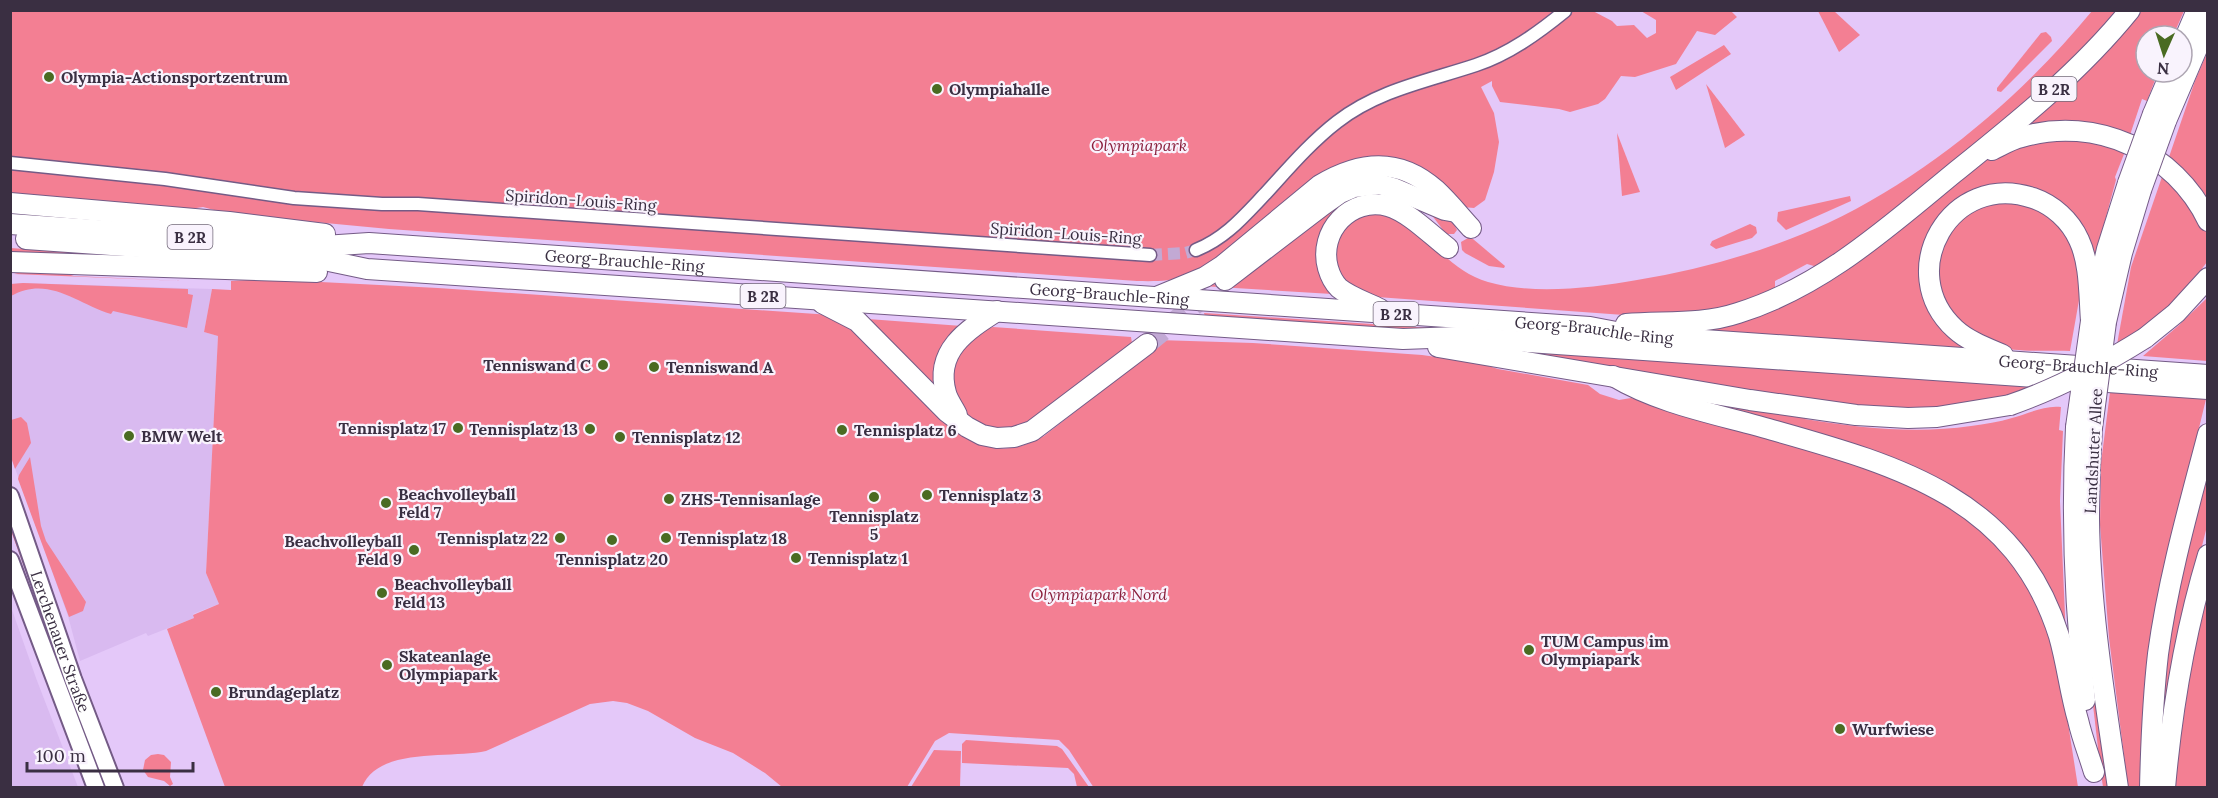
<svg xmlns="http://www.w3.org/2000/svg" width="2218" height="798" font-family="Lora,serif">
	<rect width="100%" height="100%" fill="#e4c8f9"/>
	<!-- built -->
	<g fill="#d9baf0">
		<polygon points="23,283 212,289 204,332 218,336 206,573 219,604 193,614 194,618 148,636 146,633 80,661 68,616 11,457 11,284"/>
		<polygon points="11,607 36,678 78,787 11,787"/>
	</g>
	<!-- green -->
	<g fill="#f37f93">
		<path d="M1591,10L1612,21L1617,26L1634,25L1647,38L1656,33V20L1641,11H1731L1737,17L1715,35L1697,31L1676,64L1635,77L1621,76L1605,99L1598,104L1570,112L1559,109L1500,102L1492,86V81L1481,87L1494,113L1499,142L1494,172L1485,200L1474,208L1462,207L1404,164L1217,259C1186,279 1174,282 1137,281L389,229L229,214L203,207L190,209L11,195L10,11Z"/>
		<polygon points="1818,11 1834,11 1860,35 1839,52"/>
		<path d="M2092,11H2120L2060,72L1968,151L1821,268L1807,264L1775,281V292L1742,304L1689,315H1624L1363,296L1337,275L1333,241L1345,220L1380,209C1391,215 1405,221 1415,229C1439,249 1457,273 1488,282C1532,295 1592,288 1637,280C1703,269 1767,251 1828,223C1929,175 2021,97 2092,11Z"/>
		<polygon points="2137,11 2184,11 2173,36 2146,36 2146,72 2158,72 2147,101 2142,99 2130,135 2109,127 2089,124 2016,132"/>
		<polygon points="2046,32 2051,37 2052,41 2001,92 1997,91 1997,88 2041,33"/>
		<polygon points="1724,45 1731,54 1676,90 1670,77"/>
		<polygon points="2207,53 2207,201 2186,173 2169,157 2195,81"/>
		<polygon points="1706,84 1745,135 1725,148"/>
		<polygon points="1617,133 1640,192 1622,196"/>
		<path d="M2066,136L2126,149L2115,177L2116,180L2094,261L2047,198L1949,210L1926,285L1982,352L1693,330C1751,316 1792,307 1843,273L1984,161L2004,151Z"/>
		<polygon points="2164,171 2205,228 2207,237 2207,262 2185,291 2164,313 2116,350 2131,267"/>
		<polygon points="1364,193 1392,195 1332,220 1332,294 1202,286 1211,279 1241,281 1332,209 1351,197"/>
		<polygon points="1850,196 1851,201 1786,230 1777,221 1778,212"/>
		<path d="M2000,202L2023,204L2047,214L2068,236L2074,256L2079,263L2081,289L2070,351C2049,350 2016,353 1997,346C1982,340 1955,321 1947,307C1933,279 1937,239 1962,218C1973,209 1986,206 2000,202Z"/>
		<polygon points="1432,210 1454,224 1457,230 1454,234 1446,234 1431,214"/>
		<polygon points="1750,224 1756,227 1757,233 1752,238 1716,249 1710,245 1712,241"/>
		<polygon points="1468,238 1473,239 1505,266 1504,268 1489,266 1465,253 1462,250 1461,242"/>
		<polygon points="10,248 208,261 11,257"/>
		<polygon points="26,271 61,272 74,276 182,281 14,274"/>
		<path d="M262,279L438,288L831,315L848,323L952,427C983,451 1009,456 1044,436L1158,347V340L1253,343L1422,355L1479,363L1498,369L1588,385L1600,394L1619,400L1631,398L1819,452L1892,476L1957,509L1999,545L2031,591L2043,616L2060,672L2078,787L1094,788L1069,750L1059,740L949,733L935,741L907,787H782L765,773L733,753L695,738L648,711L627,703L613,701L590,704L486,751C451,759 379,746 362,787H225L167,629L194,618L193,615L219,604L206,573L218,336L204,332L212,289L231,290V281Z"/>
		<path d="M23,283L188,289V294L193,295L187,328L113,311L111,314C76,303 48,275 11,296V284Z"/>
		<polygon points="2207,298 2207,361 2143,356 2178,326"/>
		<polygon points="1204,313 2065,370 2065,374 1205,316"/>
		<polygon points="868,319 962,326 940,393"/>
		<polygon points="993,327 1131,337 1132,343 1036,418 1012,429 997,429 985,426 972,419 960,410 952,394 955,356 975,334"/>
		<polygon points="1483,346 2043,385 1997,402 1909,410 1806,402"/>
		<polygon points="2110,392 2206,399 2186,482 2144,787 2128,787 2109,638 2100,525 2101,463"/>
		<path d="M1670,395L1805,416V419C1860,428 1916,434 1971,426C1985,424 1999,422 2012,418C2028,414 2044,405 2061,407L2059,430L2063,431L2060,501L2066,638L2057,620L1965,500Z"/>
		<polygon points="21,417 27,423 31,443 15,469 11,457 11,420"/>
		<polygon points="30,457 41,526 46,541 86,602 83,611 69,617 18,479 19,475"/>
		<polygon points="2207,466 2207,526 2192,586 2156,769 2171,613"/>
		<polygon points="11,525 17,534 52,643 11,531"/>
		<polygon points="2207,586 2207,787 2173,788 2199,616"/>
		<polygon points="2086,597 2112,787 2103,787 2101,774 2090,679"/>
		<polygon points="966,740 1057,746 1062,749 1089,787 1077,787 1074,774 1068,768 962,763 962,744"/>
		<polygon points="934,750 961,751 960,787 911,787"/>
		<polygon points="158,754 164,755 171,762 170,777 173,784 170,786 164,781 148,777 143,770 145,760 151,755"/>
	</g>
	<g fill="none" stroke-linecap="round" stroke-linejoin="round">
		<!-- minor-tunnel -->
		<polyline stroke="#c2a9d4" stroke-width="12" stroke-dasharray="12 6" stroke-linecap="butt" points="1150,255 1185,253 1196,250"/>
		<!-- trunk-tunnel -->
		<polyline stroke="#c2a9d4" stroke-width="20" stroke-dasharray="20 10" stroke-linecap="butt" points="1147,344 1225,280"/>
		<defs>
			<g id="minor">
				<polyline points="10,163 165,179 294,198 382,204 418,204 1150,255"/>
				<path d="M1196,250C1226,238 1244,216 1266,193C1288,169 1311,142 1337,122C1378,90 1428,81 1476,65C1509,54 1538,33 1565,11"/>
			</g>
			<g id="secondary">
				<path id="s1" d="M10,496L73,679L115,788"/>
				<polyline points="10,560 96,788"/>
			</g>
			<g id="trunk">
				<polyline points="2182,45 2197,10"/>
				<polyline points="2153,114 2171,72"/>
				<polyline points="2166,121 2208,23"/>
				<path d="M1992,150C2002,145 2012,139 2022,137C2096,115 2175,152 2208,221"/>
				<polyline points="10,203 229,222 325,234"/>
				<path id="s2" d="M10,224L324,246L369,243L1590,327L1632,335L2208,375"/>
				<polyline points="26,239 324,260 367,269 412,272 1403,339 1457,337 2208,389"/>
				<polyline points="10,262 317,272"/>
				<polyline points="1225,280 1323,205 1340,193 1354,187 1379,184 1393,188 1445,210 1456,212"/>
				<path d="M1159,296L1205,277L1222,266L1320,185C1360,161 1399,157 1436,190C1449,202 1459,215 1471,228"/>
				<polyline points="2095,302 2107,249 2128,183"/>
				<polyline points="822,303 857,321 947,412 967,427 982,435 997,438 1014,437 1032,431 1147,344"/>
				<path d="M1380,309C1368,303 1350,297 1339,288C1334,283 1330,275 1328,268C1318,232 1350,196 1388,206C1409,212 1431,235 1448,248"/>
				<polyline points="2106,322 2122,253 2141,190"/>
				<path d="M1626,324C1664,321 1702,325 1738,313C1822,287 1887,228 1954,173C2016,123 2079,73 2130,10"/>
				<polyline points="2145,338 2176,313 2208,278"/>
				<polyline points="1438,347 1750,400 1856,415 1908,418 1937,417 2010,405"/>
				<path d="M2003,355C1987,348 1968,341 1955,329C1893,272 1951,170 2033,198C2053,205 2070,220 2079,240C2090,263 2089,295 2091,321"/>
				<path d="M1613,376C1661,405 1722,415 1776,431C1900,466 2016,499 2059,636C2067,664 2070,693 2078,720C2082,738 2089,755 2094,772"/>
				<path d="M957,415C954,408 948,401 946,393C934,351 967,330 997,311"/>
				<path d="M2076,427C2071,519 2075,609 2085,700"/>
				<path d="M2092,428C2090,459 2089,489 2089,519C2090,609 2105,699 2118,788"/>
				<path d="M2150,788C2151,743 2153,698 2158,654C2168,580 2189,506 2208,434"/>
				<path d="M2165,788C2172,708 2185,631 2208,555"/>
			</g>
		</defs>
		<!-- minor casing -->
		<use href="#minor" stroke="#745b86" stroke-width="15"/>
		<!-- secondary casing -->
		<use href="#secondary" stroke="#745b86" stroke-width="20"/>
		<!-- trunk casing -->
		<use href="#trunk" stroke="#745b86" stroke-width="22"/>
		<!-- minor -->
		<use href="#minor" stroke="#fff" stroke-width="12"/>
		<!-- secondary -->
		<use href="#secondary" stroke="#fff" stroke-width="16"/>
		<!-- trunk -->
		<use href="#trunk" stroke="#fff" stroke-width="20"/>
		<defs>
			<g id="trunk-bridge">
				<polyline points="2128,183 2153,114"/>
				<polyline points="2141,190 2166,121"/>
				<path d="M2010,405C2059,388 2102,365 2145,338"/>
				<polyline points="2076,427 2091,321"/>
				<polyline points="2092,428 2106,322"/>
			</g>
		</defs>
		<!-- trunk-bridge casing -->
		<use href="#trunk-bridge" stroke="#745b86" stroke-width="22" stroke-linecap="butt"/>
		<!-- trunk-bridge -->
		<use href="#trunk-bridge" stroke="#fff" stroke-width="20"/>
	</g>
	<!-- markers -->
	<g fill="#4a6b22" stroke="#f9f3fd" stroke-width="2">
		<circle cx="49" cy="77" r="6"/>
		<circle cx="937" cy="89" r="6"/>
		<circle cx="603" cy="365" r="6"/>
		<circle cx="654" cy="367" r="6"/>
		<circle cx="458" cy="428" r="6"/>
		<circle cx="590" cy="429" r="6"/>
		<circle cx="842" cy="430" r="6"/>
		<circle cx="129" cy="436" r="6"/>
		<circle cx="620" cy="437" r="6"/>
		<circle cx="927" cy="495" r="6"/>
		<circle cx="874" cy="497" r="6"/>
		<circle cx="669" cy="499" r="6"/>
		<circle cx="386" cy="503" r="6"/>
		<circle cx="560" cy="538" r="6"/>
		<circle cx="666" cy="538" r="6"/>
		<circle cx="612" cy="540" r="6"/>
		<circle cx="414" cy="550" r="6"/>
		<circle cx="796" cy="558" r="6"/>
		<circle cx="382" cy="593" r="6"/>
		<circle cx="1529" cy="650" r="6"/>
		<circle cx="387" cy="665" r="6"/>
		<circle cx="216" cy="692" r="6"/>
		<circle cx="1840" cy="729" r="6"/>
	</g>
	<g text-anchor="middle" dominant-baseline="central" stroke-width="4.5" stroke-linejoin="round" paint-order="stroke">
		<!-- shield labels -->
		<g fill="#f9f3fd" stroke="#736a7a" stroke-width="1.5">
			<rect x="2031.5" y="77" width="45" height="24" rx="4.5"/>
			<rect x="167.5" y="225" width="45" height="24" rx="4.5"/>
			<rect x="740.5" y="284" width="45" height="24" rx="4.5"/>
			<rect x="1373.5" y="302" width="45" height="24" rx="4.5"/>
		</g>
		<g font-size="15" font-weight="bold" fill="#3a2f42">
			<text x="2054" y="89">B 2R</text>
			<text x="190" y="237">B 2R</text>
			<text x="763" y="296">B 2R</text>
			<text x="1396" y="314">B 2R</text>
		</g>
		<!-- poi labels -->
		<g font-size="16" font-weight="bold" fill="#3a2f42" stroke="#f9f3fd" text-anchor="start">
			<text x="61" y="77">Olympia-Actionsportzentrum</text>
			<text x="949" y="89">Olympiahalle</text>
			<text x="591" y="365" text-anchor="end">Tenniswand C</text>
			<text x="666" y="367">Tenniswand A</text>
			<text x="446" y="428" text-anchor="end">Tennisplatz 17</text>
			<text x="578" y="429" text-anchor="end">Tennisplatz 13</text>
			<text x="854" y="430">Tennisplatz 6</text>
			<text x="141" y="436">BMW Welt</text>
			<text x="632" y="437">Tennisplatz 12</text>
			<text x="398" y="494">Beachvolleyball<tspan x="398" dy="18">Feld 7</tspan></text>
			<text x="939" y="495">Tennisplatz 3</text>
			<text x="681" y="499">ZHS-Tennisanlage</text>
			<text x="874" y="516" text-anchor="middle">Tennisplatz<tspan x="874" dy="18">5</tspan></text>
			<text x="548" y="538" text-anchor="end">Tennisplatz 22</text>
			<text x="678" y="538">Tennisplatz 18</text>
			<text x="402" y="541" text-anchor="end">Beachvolleyball<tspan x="402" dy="18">Feld 9</tspan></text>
			<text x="808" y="558">Tennisplatz 1</text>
			<text x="612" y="559" text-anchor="middle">Tennisplatz 20</text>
			<text x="394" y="584">Beachvolleyball<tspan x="394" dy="18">Feld 13</tspan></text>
			<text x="1541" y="641">TUM Campus im<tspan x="1541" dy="18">Olympiapark</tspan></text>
			<text x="399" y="656">Skateanlage<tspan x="399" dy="18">Olympiapark</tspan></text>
			<text x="228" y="692">Brundageplatz</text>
			<text x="1852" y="729">Wurfwiese</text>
		</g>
		<!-- park labels -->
		<g font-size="16" font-style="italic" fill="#8a1f3c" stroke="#f9f3fd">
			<text x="1139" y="145">Olympiapark</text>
			<text x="1099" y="594">Olympiapark Nord</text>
		</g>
		<!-- street labels -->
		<g font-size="16" fill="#3a2f42" stroke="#f9f3fd">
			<text transform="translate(581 200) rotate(4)">Spiridon-Louis-Ring</text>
			<text transform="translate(1066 233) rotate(4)">Spiridon-Louis-Ring</text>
			<text stroke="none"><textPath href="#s2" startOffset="616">Georg-Brauchle-Ring</textPath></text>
			<text stroke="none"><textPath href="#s2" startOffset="1102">Georg-Brauchle-Ring</textPath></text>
			<text stroke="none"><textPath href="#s2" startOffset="1588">Georg-Brauchle-Ring</textPath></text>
			<text stroke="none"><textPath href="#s2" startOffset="2074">Georg-Brauchle-Ring</textPath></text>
			<text transform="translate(2093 451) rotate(-87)">Landshuter Allee</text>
			<text stroke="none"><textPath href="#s1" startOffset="154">Lerchenauer Straße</textPath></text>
		</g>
	</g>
	<!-- border -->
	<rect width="2218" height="798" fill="none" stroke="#3a2f42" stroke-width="24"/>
	<!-- north arrow -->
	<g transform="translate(2164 54) rotate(183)"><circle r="28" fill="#f9f3fd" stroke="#ada5b2" stroke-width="1.5"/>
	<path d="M0-4.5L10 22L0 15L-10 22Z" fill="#4a6b22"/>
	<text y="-9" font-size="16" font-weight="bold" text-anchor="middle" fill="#3a2f42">N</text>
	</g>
	<!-- scale -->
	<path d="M27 762v9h166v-9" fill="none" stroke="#3a2f42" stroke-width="3"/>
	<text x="36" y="762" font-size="18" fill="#3a2f42" stroke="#f9f3fd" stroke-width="4.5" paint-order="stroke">100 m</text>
</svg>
